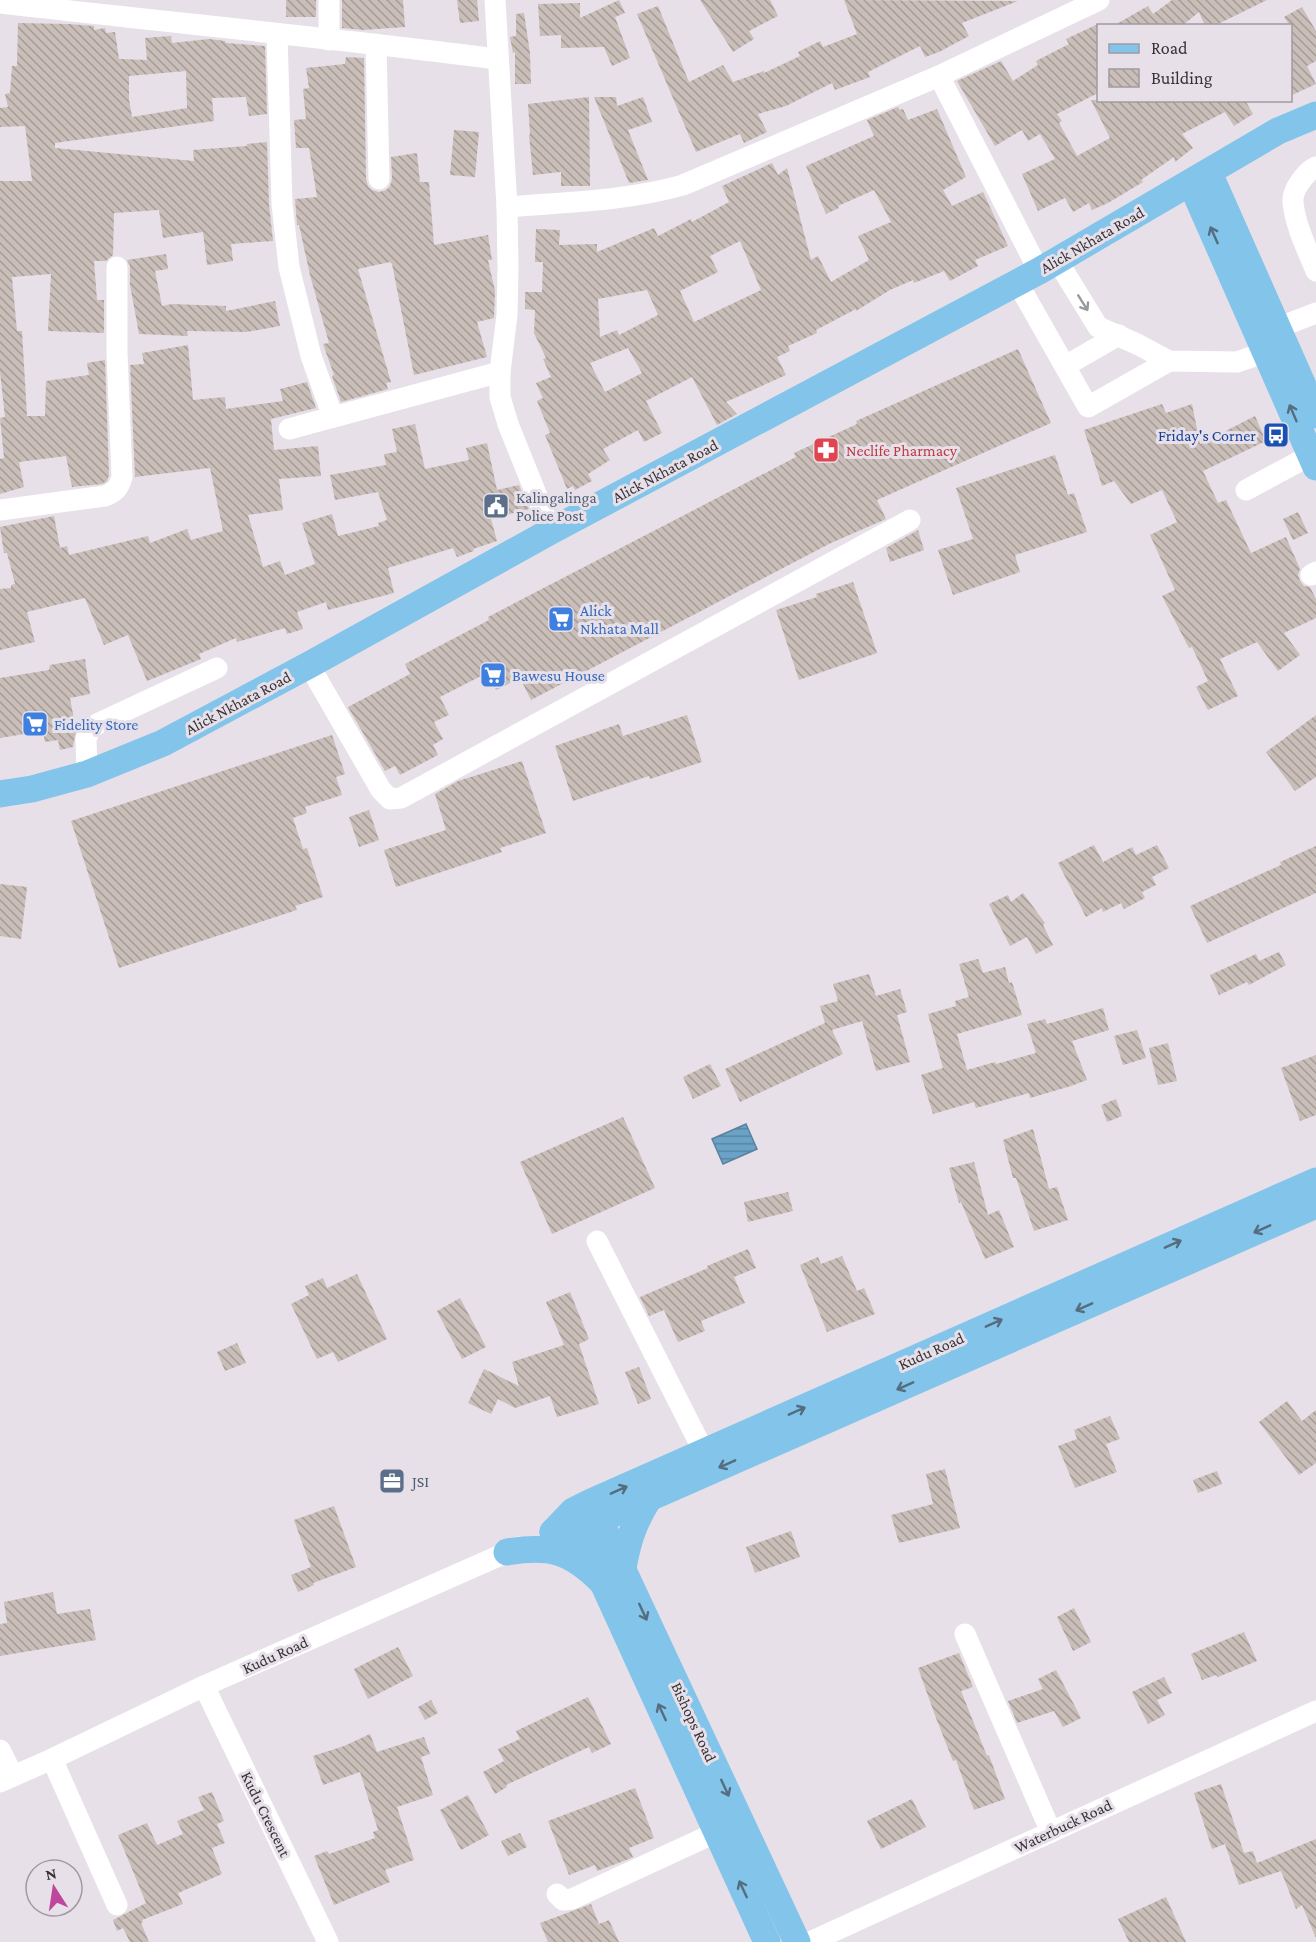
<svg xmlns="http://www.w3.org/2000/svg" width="1316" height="1942" font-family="'Crimson Pro',serif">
	<defs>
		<pattern id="water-rules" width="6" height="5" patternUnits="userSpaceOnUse" patternTransform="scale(1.5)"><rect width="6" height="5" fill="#6aa3c7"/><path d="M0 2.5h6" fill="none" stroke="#5885a2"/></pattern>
		<pattern id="building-back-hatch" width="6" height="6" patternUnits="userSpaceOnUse" patternTransform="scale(1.5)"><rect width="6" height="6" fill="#cabeb9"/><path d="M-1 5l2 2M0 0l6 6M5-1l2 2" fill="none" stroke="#a59b97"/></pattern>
	</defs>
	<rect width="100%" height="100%" fill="#e7e0e9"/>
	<!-- water -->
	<polygon fill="url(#water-rules)" stroke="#5a819c" stroke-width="1.5" points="746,1124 757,1149 723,1164 712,1139"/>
	<!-- building -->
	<g fill="url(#building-back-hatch)" fill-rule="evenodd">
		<rect x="286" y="0" width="30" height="17"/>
		<polygon points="342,0 403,0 405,27 363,30 342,28"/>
		<polygon points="457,0 477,0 479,21 460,23"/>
		<polygon points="619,0 625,13 615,17 630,58 612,66 604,47 561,48 561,35 540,36 538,4 580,3 580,18"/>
		<polygon points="700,0 770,0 778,16 749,31 754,39 733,52"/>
		<polygon points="844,0 1018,1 962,23 969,36 939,52 925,57 920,46 868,72 870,77 835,90 832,83 786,106 758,114 767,132 744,143 740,134 696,152 637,14 658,6 689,82 723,65 733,82 764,71 764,73 800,56 798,52 820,41 823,47 857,34"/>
		<polygon points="1172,0 1267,0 1214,26 1205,26 1199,12 1182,26 1113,26 1148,6 1153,14"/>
		<polygon points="1302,7 1316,31 1316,61 1307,66 1316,84 1290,96 1290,26 1284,17"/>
		<polygon points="524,13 530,53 531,84 515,84 515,52 513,53 510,37 516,36 516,14"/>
		<path d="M18,23L69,24L94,26V30L105,28L106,33L115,32L119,59L147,60L145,38L171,36L172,43L209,39L225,41L226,43L265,46L267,114L249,116L246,97L212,98L214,121L55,143V148L194,161L193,150L247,146V144L267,142L269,204L273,241L231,244L233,261L207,265L203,232L163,238L159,210L114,213L113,255L106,261H94L97,300H104V333L48,331L51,274L12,277L17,331H22L27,416H45L46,381L89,375L87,363L105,360L109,475L107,481L102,484L72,487L66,456L19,462L24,487L0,494V459L4,458L0,418L5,417L0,372V181H32L25,126L0,127V108L8,107L5,94L10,93L12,66H17ZM186,71L187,108L132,117L129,99V76Z"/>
		<polygon points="1098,24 1098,93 1057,114 1062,121 1059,123 1077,156 1110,138 1091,100 1245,100 1253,114 1234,126 1225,112 1182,134 1193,148 1175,162 1174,157 1141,180 1143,182 1108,203 1092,210 1089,203 1073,212 1065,198 1038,211 1022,174 1055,159 1040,134 1028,141 1022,130 995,146 957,81 1001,61 1013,81 1038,65 1036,61 1069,44 1066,39"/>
		<polygon points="346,57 364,58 366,179 368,186 372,190 379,192 386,190 390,186 392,179 391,157 417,153 420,182 429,182 434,245 488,235 492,260 488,260 495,291 494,318 477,322 487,357 414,375 392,264 390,262 358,269 391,382 386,383 388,389 341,402 332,376 334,375 323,344 329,343 310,275 299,225 297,225 295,199 317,197 309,148 296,148 294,120 306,119 303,89 309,88 306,68 345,64"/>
		<polygon points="589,97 590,186 561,186 561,172 533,175 529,135 530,134 528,104"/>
		<polygon points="594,97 616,97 617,106 643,97 652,122 628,130 648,180 629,183"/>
		<path d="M898,107L900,110L903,109L908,120L937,109L966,177L943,190L952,206L983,192L1008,246L975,260L978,266L950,281L944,271L914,283L913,280L890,290L856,311V309L816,330L817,333L788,346L790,351L777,357L786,375L726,402L737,414L717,425L692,377L646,401L662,433L644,442L638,430L603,449L610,460L588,474L592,481L575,490L573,486L567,489L545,435L550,433L537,401L543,398L536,383L551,377L543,359L546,358L534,333L535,310L525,309V292H542L543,262H535L536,229L560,230L559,245L597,244V252L654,228L658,236L691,219L692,222L729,202L722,186L772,163L778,175L787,168L811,260L818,256L831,282L869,260L858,236L891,222L874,190L838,206L839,208L826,214L806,166L874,136L867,120ZM740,241L761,290L694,322L680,291L718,272L710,256ZM647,290L658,315L619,335L617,330L600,337L598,299ZM628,348L642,373L605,392L590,363Z"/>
		<polygon points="454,130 479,132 475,177 450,175"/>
		<polygon points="166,254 168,269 155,271 162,306 172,304 226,306 226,311 275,301 280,326 247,332 187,331 188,336 139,334 130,285 130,266 127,260"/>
		<polygon points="188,345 193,400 225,397 226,409 283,401 280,389 307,382 316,408 271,419 274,450 318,446 321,476 279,479 283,510 248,515 263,567 280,561 285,575 315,564 302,523 332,514 338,536 379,526 378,523 387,520 378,492 335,500 330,475 386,465 384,454 397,452 392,429 415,424 425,469 469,460 466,448 487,443 497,490 519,485 529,509 491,519 497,541 473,549 474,551 457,557 453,548 388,568 394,593 328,610 326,602 297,612 303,629 287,634 285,628 237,642 236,638 199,654 201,659 147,681 128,635 104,645 85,598 27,612 35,642 0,650 0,589 11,588 11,585 15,584 7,553 4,553 0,527 54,516 60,548 67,546 69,555 148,536 150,543 187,529 191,540 223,531 210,468 135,477 130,365 144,364 142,353"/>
		<polygon points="1018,349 1051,423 877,500 886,519 831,543 531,700 520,678 496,690 487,673 440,697 449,715 434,722 443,739 433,745 438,755 400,775 395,766 385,771 348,707 410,674 405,664 489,620 488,617 796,457 794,453 857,424 856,421"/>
		<polygon points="1162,404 1166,413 1192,404 1200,444 1255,416 1266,441 1203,471 1218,503 1226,500 1251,553 1286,537 1300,569 1298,575 1300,581 1304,586 1310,587 1316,599 1316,618 1284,633 1300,655 1278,671 1257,642 1220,659 1238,696 1208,710 1196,687 1208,681 1192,647 1189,648 1162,596 1175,590 1150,535 1177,522 1162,490 1131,504 1114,481 1102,486 1084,430"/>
		<polygon points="1055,455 1068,495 1074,493 1087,532 1015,555 1020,572 953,595 938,550 973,539 956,488"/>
		<polygon points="1298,512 1308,533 1293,540 1283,519"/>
		<polygon points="918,530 924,550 890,562 886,548"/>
		<polygon points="853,582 877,653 799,680 776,610 817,597 816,594"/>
		<polygon points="85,659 90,694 70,698 76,730 73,747 60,750 58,740 45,742 43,731 0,738 0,678 49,670 50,665"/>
		<polygon points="687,715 702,762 650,779 649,776 573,801 555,746 619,724 623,736"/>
		<polygon points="1316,715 1316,777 1295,791 1266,752"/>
		<polygon points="332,735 345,774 336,777 342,795 305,807 307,813 293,818 303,849 307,848 323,897 295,906 297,910 119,968 71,821"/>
		<polygon points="522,761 546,833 500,848 502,852 396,887 384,850 446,830 435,794 458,781"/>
		<polygon points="369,810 379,840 359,847 349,817"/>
		<polygon points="1094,845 1103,862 1132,847 1136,855 1157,845 1169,868 1152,877 1156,885 1142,892 1145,898 1124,909 1121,903 1103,912 1102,908 1086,917 1058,863"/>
		<polygon points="1316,846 1316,893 1207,943 1190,906 1281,865 1280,862"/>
		<polygon points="0,884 27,887 21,939 0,936"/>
		<polygon points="1023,893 1045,923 1043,925 1053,945 1036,954 1027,937 1010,946 989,904 1008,895 1011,902"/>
		<polygon points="1279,952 1286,965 1249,985 1247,982 1219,995 1210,975 1256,954 1259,961"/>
		<polygon points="978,959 983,973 1005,967 1009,983 1012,982 1022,1015 957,1034 967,1070 995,1062 996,1064 1036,1053 1027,1024 1045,1019 1047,1024 1103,1008 1109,1030 1072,1041 1087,1080 1071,1086 1030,1098 1029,1093 976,1108 974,1102 933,1114 921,1075 943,1068 928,1014 956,1006 955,1001 969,997 959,964"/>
		<polygon points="869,974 876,996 900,989 907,1012 897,1015 910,1062 876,1071 862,1021 832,1030 843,1054 740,1102 725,1069 825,1023 820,1006 838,1001 833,984"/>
		<polygon points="1137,1030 1146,1058 1123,1065 1114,1036"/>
		<polygon points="1168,1043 1177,1081 1158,1085 1149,1048"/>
		<polygon points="1316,1055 1316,1115 1300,1121 1281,1068"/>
		<polygon points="710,1064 721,1086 693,1099 683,1077"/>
		<polygon points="1116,1099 1122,1116 1107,1122 1101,1105"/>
		<polygon points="623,1117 655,1188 552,1234 520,1162"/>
		<polygon points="1033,1129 1049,1189 1057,1187 1068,1220 1034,1231 1016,1178 1013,1178 1003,1140"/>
		<polygon points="974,1162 988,1215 999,1210 1014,1247 985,1259 961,1202 959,1203 949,1168"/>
		<polygon points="788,1192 793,1211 748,1222 744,1202"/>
		<polygon points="748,1249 756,1268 734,1277 745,1303 701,1321 705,1331 678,1342 664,1310 649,1316 640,1297 708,1268 707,1266"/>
		<polygon points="842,1256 857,1291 864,1288 875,1314 827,1332 800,1265 818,1257 821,1264"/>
		<polygon points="357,1274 387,1339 338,1362 333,1352 317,1359 291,1304 309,1295 305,1286 323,1278 327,1288"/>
		<polygon points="570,1292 589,1339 579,1344 599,1404 557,1417 550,1396 515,1408 498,1399 491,1414 468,1403 484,1369 519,1386 512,1362 564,1345 546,1302"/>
		<polygon points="460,1298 486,1347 462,1359 437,1311"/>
		<polygon points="237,1343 246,1363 225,1371 217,1352"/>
		<polygon points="639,1367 651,1399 638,1404 625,1372"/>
		<polygon points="1287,1401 1302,1421 1316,1410 1316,1463 1299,1475 1259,1422"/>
		<polygon points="1110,1416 1120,1439 1106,1444 1117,1472 1075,1488 1058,1446 1077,1439 1074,1430"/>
		<polygon points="945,1469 960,1528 899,1543 891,1515 933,1504 926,1474"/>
		<polygon points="1217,1471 1222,1484 1198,1493 1193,1480"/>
		<polygon points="334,1506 356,1567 313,1583 314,1585 298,1592 291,1575 311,1567 294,1520"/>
		<polygon points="791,1531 800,1557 755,1573 746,1547"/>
		<polygon points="53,1592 57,1614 90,1609 96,1640 0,1656 0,1624 7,1623 4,1602"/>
		<polygon points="1074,1608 1091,1642 1073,1651 1057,1617"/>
		<polygon points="1244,1632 1257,1661 1218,1677 1216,1675 1202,1680 1191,1654"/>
		<polygon points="398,1647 413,1676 368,1699 354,1669"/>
		<polygon points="959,1653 973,1687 961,1691 987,1756 989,1755 1005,1799 974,1810 956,1760 953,1761 936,1718 918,1668"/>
		<polygon points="1056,1670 1081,1718 1063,1727 1054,1711 1017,1723 1008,1701 1043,1689 1038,1679"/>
		<polygon points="1164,1677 1172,1693 1157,1700 1165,1715 1148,1724 1132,1692"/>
		<polygon points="588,1697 611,1744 592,1753 589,1747 506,1785 507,1787 495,1794 483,1772 504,1761 498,1749 520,1739 516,1731"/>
		<polygon points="431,1700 438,1713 425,1720 418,1707"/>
		<polygon points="370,1734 377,1752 424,1737 430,1754 421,1757 433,1795 397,1807 414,1860 385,1870 390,1882 334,1905 314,1856 327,1851 329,1854 375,1838 373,1832 378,1830 360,1772 323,1785 313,1756 344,1746"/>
		<polygon points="1221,1784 1244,1853 1253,1851 1257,1863 1316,1839 1316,1938 1302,1905 1296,1909 1281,1871 1239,1885 1225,1844 1212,1849 1194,1793"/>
		<polygon points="635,1788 654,1838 629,1848 633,1857 629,1859 597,1871 595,1865 569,1875 548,1821"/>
		<polygon points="212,1792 224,1821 217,1824 225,1843 212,1848 222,1874 178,1893 183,1904 142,1920 143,1922 141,1923 149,1942 130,1942 123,1928 117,1931 113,1920 146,1903 118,1835 147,1823 157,1845 183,1834 177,1821 204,1810 198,1797"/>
		<polygon points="468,1795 489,1835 461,1850 440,1810"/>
		<polygon points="912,1799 926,1827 881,1849 867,1821"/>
		<polygon points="520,1833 527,1847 508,1856 501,1841"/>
		<polygon points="1166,1897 1186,1942 1129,1942 1118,1919"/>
		<polygon points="591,1904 599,1924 609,1920 619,1942 548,1942 540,1923"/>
	</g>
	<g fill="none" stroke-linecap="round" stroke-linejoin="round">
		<!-- minor -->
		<g stroke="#fff" stroke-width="21">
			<polyline points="495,0 507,207 508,268 507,315 500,372 500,397 508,424 551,531"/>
			<path d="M0,3C166,22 332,38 498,59"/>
			<polyline points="277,35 282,204 289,267 311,356 333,417"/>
			<polyline points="329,40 329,0"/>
			<polyline points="376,44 379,179"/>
			<polyline points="939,76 1039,271"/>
			<path d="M1316,167C1306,172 1292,189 1293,202C1295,225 1307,249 1316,271"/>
			<path d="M507,207C566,202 627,201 683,185L939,76L1099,0"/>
			<polyline points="1057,260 1098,327 1137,344 1169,361 1237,362 1266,352 1278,346"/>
			<polyline points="1017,282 1088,407 1169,361"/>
			<polyline points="1277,328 1316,313"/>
			<polyline points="1065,366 1119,335"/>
			<polyline points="289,429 500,372"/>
			<polyline points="1246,490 1311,455"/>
			<path d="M0,510L105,496C115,492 119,488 122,477L117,353V267"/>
			<polyline points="1311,575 1316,572"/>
			<polyline points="309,665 381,790 390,799 401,798 910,520"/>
			<polyline points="87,774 86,739 90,729 99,723 217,668"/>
			<polyline points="597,1241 704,1452"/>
			<polyline points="965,1634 1051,1832"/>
			<polyline points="204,1686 328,1942"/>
			<polyline points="0,1750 13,1776"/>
			<polyline points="52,1759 117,1905"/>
			<polyline points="0,1782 52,1759 204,1686 519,1547"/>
			<polyline points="557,1894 563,1900 572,1899 717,1832"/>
			<polyline points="810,1942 1316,1711"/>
		</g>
		<!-- major -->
		<g stroke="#82c4ea" stroke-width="27">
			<polyline points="1209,173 1316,415"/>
			<polyline points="1191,183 1316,467"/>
			<polyline points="0,794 32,789 87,774 163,743 309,665 551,531 1039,271 1278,131 1316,115"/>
			<polyline points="593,1506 797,1942"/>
			<polyline points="574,1514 603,1583 767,1942"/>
			<polyline points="553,1532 573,1511 591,1502 1316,1181"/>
			<polyline points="553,1532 581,1528 1316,1205"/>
			<path d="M507,1552C549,1545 569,1550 600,1580"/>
			<path d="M623,1568C628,1540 634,1522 649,1498"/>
		</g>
	</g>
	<!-- one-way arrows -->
	<defs><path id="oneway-shaft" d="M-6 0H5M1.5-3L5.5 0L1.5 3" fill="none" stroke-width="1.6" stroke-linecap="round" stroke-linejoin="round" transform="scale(1.5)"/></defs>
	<g stroke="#546d7f">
		<use href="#oneway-shaft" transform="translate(1214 235) rotate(-114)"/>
		<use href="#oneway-shaft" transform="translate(1293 413) rotate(-113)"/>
		<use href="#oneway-shaft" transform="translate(1262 1229) rotate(156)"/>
		<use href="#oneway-shaft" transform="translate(1173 1244) rotate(-24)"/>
		<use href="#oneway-shaft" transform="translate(1084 1307) rotate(156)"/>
		<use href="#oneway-shaft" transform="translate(994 1323) rotate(-24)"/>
		<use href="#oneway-shaft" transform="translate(905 1386) rotate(156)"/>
		<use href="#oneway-shaft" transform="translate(797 1411) rotate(-24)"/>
		<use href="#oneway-shaft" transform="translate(727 1464) rotate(156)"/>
		<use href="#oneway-shaft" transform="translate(619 1490) rotate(-24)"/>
		<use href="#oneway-shaft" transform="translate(643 1612) rotate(65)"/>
		<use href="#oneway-shaft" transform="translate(662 1712) rotate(-115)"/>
		<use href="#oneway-shaft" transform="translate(725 1788) rotate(65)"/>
		<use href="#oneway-shaft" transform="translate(743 1889) rotate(-115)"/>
	</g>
	<use stroke="#9a999b" href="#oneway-shaft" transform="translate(1083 303) rotate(58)"/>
	<!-- icons -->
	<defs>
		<symbol id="bus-square" viewBox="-11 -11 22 22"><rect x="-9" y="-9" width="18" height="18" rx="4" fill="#1a4fb4" stroke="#e7e0e9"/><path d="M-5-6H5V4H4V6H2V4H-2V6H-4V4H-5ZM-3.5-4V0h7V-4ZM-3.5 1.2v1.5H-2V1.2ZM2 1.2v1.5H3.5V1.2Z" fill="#fff"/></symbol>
		<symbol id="pharmacy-square" viewBox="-11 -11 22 22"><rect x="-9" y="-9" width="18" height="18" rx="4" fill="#e0444e" stroke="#e7e0e9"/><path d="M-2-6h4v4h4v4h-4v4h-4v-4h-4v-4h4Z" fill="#fff"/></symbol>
		<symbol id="civic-square" viewBox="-11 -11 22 22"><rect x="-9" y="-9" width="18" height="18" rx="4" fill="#5c6f8a" stroke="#e7e0e9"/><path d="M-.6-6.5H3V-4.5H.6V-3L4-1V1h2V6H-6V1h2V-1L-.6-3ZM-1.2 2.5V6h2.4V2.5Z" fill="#fff"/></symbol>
		<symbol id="supermarket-square" viewBox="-11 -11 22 22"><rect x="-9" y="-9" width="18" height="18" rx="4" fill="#3f7fe0" stroke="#e7e0e9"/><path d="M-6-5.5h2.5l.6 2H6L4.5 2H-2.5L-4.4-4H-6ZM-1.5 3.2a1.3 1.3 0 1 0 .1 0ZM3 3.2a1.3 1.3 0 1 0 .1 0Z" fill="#fff"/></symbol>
		<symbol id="office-square" viewBox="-11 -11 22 22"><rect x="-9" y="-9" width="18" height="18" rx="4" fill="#5c6f8a" stroke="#e7e0e9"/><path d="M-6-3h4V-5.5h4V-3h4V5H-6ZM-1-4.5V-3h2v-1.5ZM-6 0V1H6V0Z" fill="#fff"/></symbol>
	</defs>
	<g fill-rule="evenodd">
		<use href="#bus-square" x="1261" y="420" width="30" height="30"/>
		<use href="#pharmacy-square" x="811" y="435" width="30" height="30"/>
		<use href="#civic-square" x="481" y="491" width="30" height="30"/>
		<use href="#supermarket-square" x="546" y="604" width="30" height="30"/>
		<use href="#supermarket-square" x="478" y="660" width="30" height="30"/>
		<use href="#supermarket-square" x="20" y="709" width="30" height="30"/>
		<use href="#office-square" x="377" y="1466" width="30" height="30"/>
	</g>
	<g text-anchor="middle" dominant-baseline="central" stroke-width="6" stroke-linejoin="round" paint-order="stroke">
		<!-- street labels -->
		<g font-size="16" fill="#363337" stroke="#e7e0e9">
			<text transform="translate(1092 240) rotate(-30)">Alick Nkhata Road</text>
			<text transform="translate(665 471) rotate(-28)">Alick Nkhata Road</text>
			<text transform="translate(238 703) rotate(-28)">Alick Nkhata Road</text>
			<text transform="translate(931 1351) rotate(-24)">Kudu Road</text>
			<text transform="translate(275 1655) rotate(-24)">Kudu Road</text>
			<text transform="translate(694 1722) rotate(65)">Bishops Road</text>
			<text transform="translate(266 1814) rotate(64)">Kudu Crescent</text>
			<text transform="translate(1063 1826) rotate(-25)">Waterbuck Road</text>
		</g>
		<!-- transit labels -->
		<g font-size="16" fill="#164399" stroke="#e7e0e9" text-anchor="end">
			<text x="1256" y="435">Friday's Corner</text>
		</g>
		<!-- health labels -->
		<g font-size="16" fill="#be3a42" stroke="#e7e0e9" text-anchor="start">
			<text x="846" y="450">Neclife Pharmacy</text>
		</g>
		<!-- service labels -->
		<g font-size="16" fill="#4e5e75" stroke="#e7e0e9" text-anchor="start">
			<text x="516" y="497">Kalingalinga<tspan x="516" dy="18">Police Post</tspan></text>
			<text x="412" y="1481">JSI</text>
		</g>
		<!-- shop labels -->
		<g font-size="16" fill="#366cbe" stroke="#e7e0e9" text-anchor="start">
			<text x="580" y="610">Alick<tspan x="580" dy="18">Nkhata Mall</tspan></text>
			<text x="512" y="675">Bawesu House</text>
			<text x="54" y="724">Fidelity Store</text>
		</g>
	</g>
	<!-- legend -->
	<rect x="1097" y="24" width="195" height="78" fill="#e7e0e9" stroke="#a09ba2" stroke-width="1.5"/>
	<rect x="1109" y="44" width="30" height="9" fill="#82c4ea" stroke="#a09ba2" stroke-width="1.5"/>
	<text x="1151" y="54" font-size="18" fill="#363337">Road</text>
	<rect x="1109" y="69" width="30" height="18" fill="url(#building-back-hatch)" stroke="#a09ba2" stroke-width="1.5"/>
	<text x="1151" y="84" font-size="18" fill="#363337">Building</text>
	<!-- north arrow -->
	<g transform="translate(54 1888) rotate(348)"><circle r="28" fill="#e7e0e9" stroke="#a09ba2" stroke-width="1.5"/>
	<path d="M0-4.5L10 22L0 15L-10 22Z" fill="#be479d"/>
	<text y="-9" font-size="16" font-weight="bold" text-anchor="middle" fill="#363337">N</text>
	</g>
</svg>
